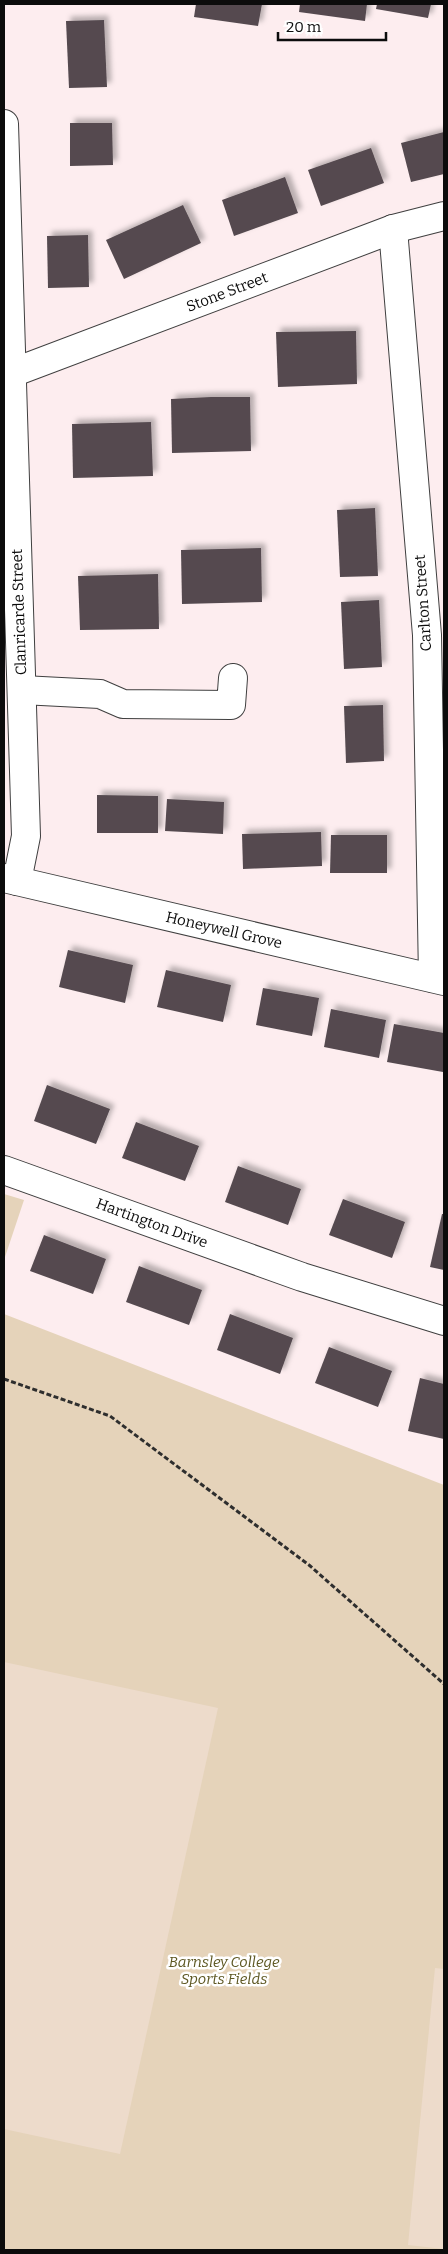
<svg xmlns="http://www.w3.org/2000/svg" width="448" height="2254" font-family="Bitter,serif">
	<defs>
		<filter id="shadow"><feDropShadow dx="4.5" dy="-4.5" stdDeviation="2.5" flood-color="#0004"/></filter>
	</defs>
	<rect width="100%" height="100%" fill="#fdedef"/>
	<!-- green -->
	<g fill="#e5d3ba">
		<polygon points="4,1194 24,1200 4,1260"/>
		<polygon points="4,1314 444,1485 444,2250 4,2250"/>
	</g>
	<!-- pitch -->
	<g fill="#eddbcb">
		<polygon points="4,1662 218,1708 120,2154 4,2129"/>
		<polygon points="435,1968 444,1969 444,2249 408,2245"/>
	</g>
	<!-- building -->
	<g fill="#544a4f" filter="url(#shadow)">
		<polygon points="196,4 262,4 258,26 194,17"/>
		<polygon points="300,4 367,4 365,21 299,12"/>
		<polygon points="377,4 431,4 428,18 376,9"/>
		<polygon points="104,20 107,87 69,88 66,21"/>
		<polygon points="70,123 112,123 113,165 70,166"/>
		<polygon points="444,132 444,174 411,182 401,143"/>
		<polygon points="371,148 384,183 321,206 308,170"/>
		<polygon points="285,177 298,213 234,236 222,200"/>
		<polygon points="183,205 201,243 124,279 106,240"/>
		<polygon points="88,235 89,287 48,288 47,236"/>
		<polygon points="356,331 357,384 278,387 276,332"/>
		<polygon points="211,397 250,397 251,451 172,453 171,399"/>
		<polygon points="151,422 153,476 73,478 72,424"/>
		<polygon points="375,508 378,576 340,577 337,510"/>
		<polygon points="261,548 262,602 182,604 181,550"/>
		<polygon points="158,574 159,629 80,630 78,576"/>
		<polygon points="379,600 382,667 344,669 341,602"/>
		<polygon points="383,705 384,761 346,763 344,706"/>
		<polygon points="97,795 158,796 158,833 97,833"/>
		<polygon points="167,799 224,802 223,834 165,831"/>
		<polygon points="321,832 322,866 243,869 242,834"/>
		<polygon points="331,835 387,835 387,873 330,873"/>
		<polygon points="68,950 133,965 125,1003 59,987"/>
		<polygon points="166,970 231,985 223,1022 157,1007"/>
		<polygon points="263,988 319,998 312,1036 256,1025"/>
		<polygon points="331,1009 386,1020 379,1058 324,1047"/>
		<polygon points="394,1024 444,1033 443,1072 387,1062"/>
		<polygon points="47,1085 110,1109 96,1144 34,1121"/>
		<polygon points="136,1122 199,1146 185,1181 122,1158"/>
		<polygon points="238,1166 301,1189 288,1225 225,1202"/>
		<polygon points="343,1199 405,1222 392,1258 329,1235"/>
		<polygon points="442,1214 444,1214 444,1270 430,1267"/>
		<polygon points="44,1235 106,1259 93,1294 30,1271"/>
		<polygon points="139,1266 202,1290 189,1325 126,1302"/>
		<polygon points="230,1314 293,1338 280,1374 217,1350"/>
		<polygon points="329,1347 392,1371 378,1407 315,1383"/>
		<polygon points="420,1378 444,1384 444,1439 408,1431"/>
	</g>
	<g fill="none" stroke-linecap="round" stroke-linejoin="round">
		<defs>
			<g id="minor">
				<polyline points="4,124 26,836 17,881"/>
				<polyline points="393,229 427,635 433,978"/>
				<polyline points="12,373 393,229 444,216"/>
				<polyline points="22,690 100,694 123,704 231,705 233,678"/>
				<polyline points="4,878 444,981"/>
				<polyline points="4,1170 302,1277 444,1321"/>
			</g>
		</defs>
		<!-- minor casing -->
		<use href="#minor" stroke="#3f3f3f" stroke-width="30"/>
		<!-- path -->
		<polyline stroke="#2e2e2e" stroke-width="3" stroke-dasharray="5 2.5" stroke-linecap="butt" points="4,1379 110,1416 309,1565 444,1684"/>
		<!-- minor -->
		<use href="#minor" stroke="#fff" stroke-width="28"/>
	</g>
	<g text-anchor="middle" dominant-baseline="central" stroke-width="5" stroke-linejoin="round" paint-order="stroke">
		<!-- street labels -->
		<g font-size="15" fill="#0c0c0c" stroke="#fff">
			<text transform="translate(227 292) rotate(-21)">Stone Street</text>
			<text transform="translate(423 603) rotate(-94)">Carlton Street</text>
			<text transform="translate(19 612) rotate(-92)">Clanricarde Street</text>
			<text transform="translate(224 930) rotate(13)">Honeywell Grove</text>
			<text transform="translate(152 1223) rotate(20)">Hartington Drive</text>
		</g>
		<!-- park labels -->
		<g font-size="15" font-style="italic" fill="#5e5823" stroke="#fff">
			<text x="224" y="1962">Barnsley College<tspan x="224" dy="17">Sports Fields</tspan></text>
		</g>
	</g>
	<!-- border -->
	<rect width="448" height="2254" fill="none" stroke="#0c0c0c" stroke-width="10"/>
	<!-- scale -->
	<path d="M278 32v8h108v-8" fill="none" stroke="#0c0c0c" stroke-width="2.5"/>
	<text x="286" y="32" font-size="15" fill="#0c0c0c" stroke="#ffffff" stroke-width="4" paint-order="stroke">20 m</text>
</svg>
